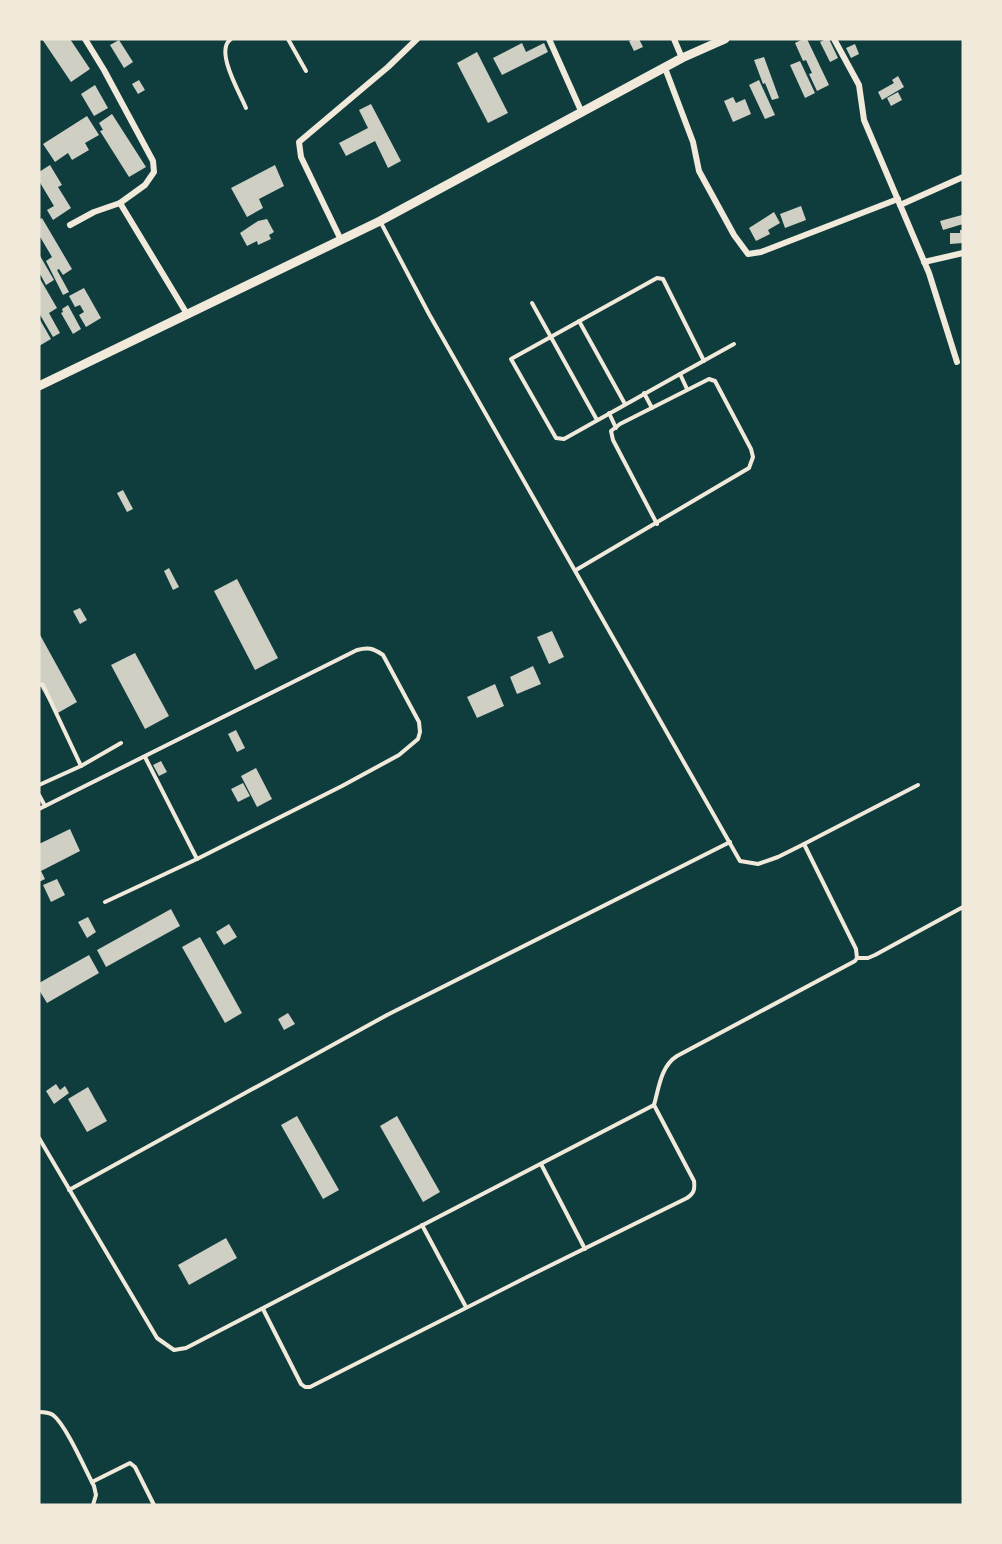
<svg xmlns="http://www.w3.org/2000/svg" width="1002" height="1544" font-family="Inter,sans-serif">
	<rect width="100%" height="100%" fill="#0f3d3e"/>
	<!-- building -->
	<g fill="#cfcfc3">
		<polygon points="42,39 70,39 90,69 71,82"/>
		<polygon points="634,39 639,39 643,47 634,51 629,41"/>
		<polygon points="803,39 807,39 829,85 817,91 809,74 812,73 806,60 803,61 795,43"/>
		<polygon points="826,39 829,39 838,58 830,62 820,42"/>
		<polygon points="119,40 133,62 124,68 110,45"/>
		<polygon points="522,43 526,52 544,43 548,52 502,75 493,58"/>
		<polygon points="855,44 859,54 851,58 846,48"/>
		<polygon points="477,52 508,113 488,123 457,63"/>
		<polygon points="764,57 779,98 772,100 765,83 763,84 754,60"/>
		<polygon points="800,61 815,93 805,98 790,65"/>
		<polygon points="898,76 904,87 882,100 878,92 894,83 892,80"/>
		<polygon points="139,80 145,90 138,94 132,84"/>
		<polygon points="759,80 775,115 765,119 749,85"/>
		<polygon points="95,85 108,108 94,116 81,94"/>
		<polygon points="898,92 902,100 891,106 887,98"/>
		<polygon points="733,97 736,103 745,99 751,114 733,122 724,101"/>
		<polygon points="371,104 401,161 388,168 375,141 346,156 339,143 368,128 359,110"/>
		<polygon points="112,114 146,167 129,177 100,131 103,130 99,123"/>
		<polygon points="87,116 99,135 85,143 89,150 72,160 68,153 55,162 43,144"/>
		<polygon points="50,165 62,185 58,187 71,208 53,220 47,210 54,206 39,181 39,172"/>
		<polygon points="275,165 284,186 259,199 263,208 247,217 231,188"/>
		<polygon points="801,206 806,220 785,228 780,214"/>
		<polygon points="774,212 780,223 768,230 770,234 756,241 749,228"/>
		<polygon points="962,215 963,224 943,230 940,221"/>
		<polygon points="42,218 72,269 63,275 59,269 57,270 69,292 63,295 46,261 52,257 39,235 39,220"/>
		<polygon points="267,219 274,232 269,235 271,239 258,245 257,241 247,246 240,233 258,221"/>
		<polygon points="960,230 963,230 963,243 950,244 950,233 960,233"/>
		<polygon points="39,254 54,280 46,285 39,272"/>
		<polygon points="39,277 57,308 49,313 60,333 53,337 39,313"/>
		<polygon points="84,288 101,318 86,327 79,315 84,312 80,305 75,307 69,296"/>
		<polygon points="68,305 81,329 73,334 61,313 63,312 62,309"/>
		<polygon points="39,318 51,339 39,346"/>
		<polygon points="123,490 133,509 127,512 117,493"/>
		<polygon points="169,568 179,587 173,590 164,571"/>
		<polygon points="237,579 278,658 255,670 214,591"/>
		<polygon points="80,608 87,620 80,624 73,611"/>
		<polygon points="552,631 564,657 549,664 537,637"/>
		<polygon points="39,633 77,702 56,714 39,684"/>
		<polygon points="135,653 169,716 145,729 111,665"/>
		<polygon points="533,666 541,684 517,694 510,677"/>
		<polygon points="495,684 504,706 477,718 467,697"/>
		<polygon points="236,730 245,748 237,752 228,734"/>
		<polygon points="161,761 167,772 159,776 153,765"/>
		<polygon points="256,768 272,799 257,807 241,776"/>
		<polygon points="243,783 250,796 238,802 231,789"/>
		<polygon points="70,829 80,851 41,871 45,879 39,882 39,844"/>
		<polygon points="57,879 65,895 51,902 43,885"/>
		<polygon points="171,909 180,926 106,967 97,950"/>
		<polygon points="88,917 96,932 87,938 78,922"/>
		<polygon points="229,924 237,937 224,945 216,932"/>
		<polygon points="200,937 242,1013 225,1023 182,947"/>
		<polygon points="89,955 99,973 47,1003 39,990 39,983"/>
		<polygon points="288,1013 295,1024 284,1030 278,1019"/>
		<polygon points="56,1084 60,1090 65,1086 69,1093 54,1104 46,1091"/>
		<polygon points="88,1087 107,1121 87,1132 68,1099"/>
		<polygon points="297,1116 339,1190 323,1199 281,1125"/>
		<polygon points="397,1116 440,1192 423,1202 380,1126"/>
		<polygon points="226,1238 237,1258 189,1285 178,1265"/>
	</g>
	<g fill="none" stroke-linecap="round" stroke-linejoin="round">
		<!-- service -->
		<g stroke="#f1e9da" stroke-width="4">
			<path d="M231,39C214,50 240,93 246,108"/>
			<polyline points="288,39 306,71"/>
			<polyline points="532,303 597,420"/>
			<polyline points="579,321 625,404"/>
			<polyline points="680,374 564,439 556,438 511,359 657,278 663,279 704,361"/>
			<polyline points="687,389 680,374 734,344"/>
			<polyline points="644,393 652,408"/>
			<polyline points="609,413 616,428"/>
			<polyline points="576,570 749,468 753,457 751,449 715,381 709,379 620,424 611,431 613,440 657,524"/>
			<polyline points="39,684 43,685 81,766"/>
			<polyline points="145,757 197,859"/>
			<polyline points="39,785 81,766 121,743"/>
			<polyline points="39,795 45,806"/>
			<path d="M39,809L357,650C368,647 373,648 383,655L419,722L420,732L418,739L399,755L342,786L197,859L105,902"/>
			<polyline points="804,844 918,785"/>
			<polyline points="857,958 868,958 875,955 963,907"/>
			<polyline points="39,1138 157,1338 174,1350 186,1348 654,1105"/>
			<polyline points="541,1164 585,1249"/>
			<polyline points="69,1190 387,1015 730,842"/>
			<polyline points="422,1225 466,1307"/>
			<path d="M263,1309L301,1384L305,1387H310L527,1277L687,1198C694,1193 695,1190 694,1181L654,1105C659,1087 661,1066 677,1056L855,961L857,958L856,949L804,844L778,857L758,864L740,861L429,314L380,221"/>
			<path d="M39,1412C44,1412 48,1412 53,1415C66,1425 85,1469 94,1486L96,1495L93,1505"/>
			<polyline points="92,1482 130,1463 135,1467 154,1505"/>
		</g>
		<!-- minor -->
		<g stroke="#f1e9da" stroke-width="6">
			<polyline points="85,39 104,70 153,161 154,172 145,185 120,203 187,314"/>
			<polyline points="549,39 582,113"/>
			<polyline points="674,39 682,58"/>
			<polyline points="834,39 859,85 864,120 929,273 957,362"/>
			<polyline points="665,68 693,142 699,171 734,235 748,254 761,252 898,199"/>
			<polyline points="900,205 963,177"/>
			<polyline points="70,225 94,212 120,203"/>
			<polyline points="341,240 301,157 299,142 388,67 417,39"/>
			<polyline points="924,262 963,253"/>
		</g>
		<!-- tertiary -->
		<polyline stroke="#f1e9da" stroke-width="9" points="39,386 380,221 682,58 725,39"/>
	</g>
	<!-- border -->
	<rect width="1002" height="1544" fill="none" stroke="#f1e9da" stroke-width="81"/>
</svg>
